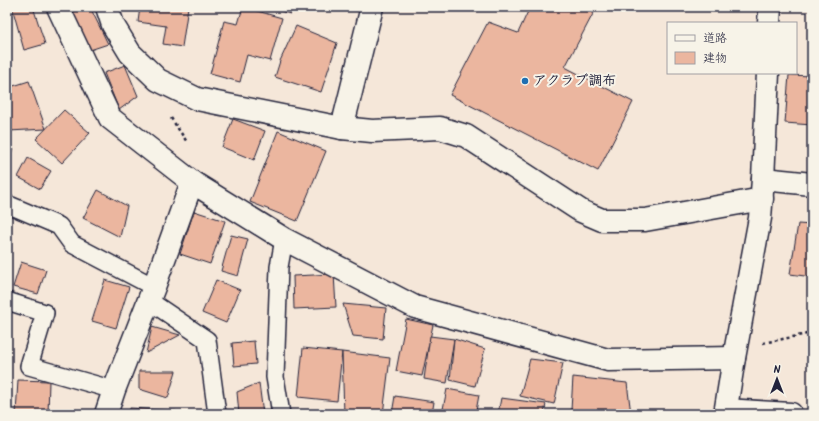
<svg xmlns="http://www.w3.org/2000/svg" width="819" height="421" font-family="Kalam,'Klee One',sans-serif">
	<rect width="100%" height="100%" fill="#f5e7d9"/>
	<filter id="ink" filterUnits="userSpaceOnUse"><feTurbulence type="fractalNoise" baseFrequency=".025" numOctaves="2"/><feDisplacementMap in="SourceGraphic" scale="8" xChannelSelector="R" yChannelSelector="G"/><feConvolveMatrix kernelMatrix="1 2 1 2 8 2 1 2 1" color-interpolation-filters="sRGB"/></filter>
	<g filter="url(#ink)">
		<!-- building -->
		<g fill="#ebb69f" stroke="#22223b">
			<polygon points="12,7 33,7 45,44 24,50"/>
			<polygon points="68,7 90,7 108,44 87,51"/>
			<polygon points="140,7 188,7 182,47 163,44 166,26 138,22"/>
			<polygon points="243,7 282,18 270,61 247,55 240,82 210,74 224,21 238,24"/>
			<polygon points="267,7 292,7 290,14"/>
			<polygon points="530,7 584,7 594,12 565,67 633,102 598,171 450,95 488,22 518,33"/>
			<polygon points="296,26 337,43 321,92 275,77 280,61"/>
			<polygon points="125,65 138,96 119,110 104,73"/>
			<polygon points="789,75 812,76 812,125 785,123"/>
			<polygon points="29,81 46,129 9,131 7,88"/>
			<polygon points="64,110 90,133 62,163 36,139"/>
			<polygon points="233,119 265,131 254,160 222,147"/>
			<polygon points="278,131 326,151 297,221 250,202"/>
			<polygon points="7,146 13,149 7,162"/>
			<polygon points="28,158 51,171 40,189 18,177"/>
			<polygon points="98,190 127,206 120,237 83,218"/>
			<polygon points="194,211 225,221 210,264 180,254"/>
			<polygon points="798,224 812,225 812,277 790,274"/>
			<polygon points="231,235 248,239 238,276 221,271"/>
			<polygon points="21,262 46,270 38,294 13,287"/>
			<polygon points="334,274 336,307 294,309 293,276"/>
			<polygon points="105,280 129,287 116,328 92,321"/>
			<polygon points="216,280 240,290 226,323 202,313"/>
			<polygon points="343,304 386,308 383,339 353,336"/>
			<polygon points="406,319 433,325 422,376 396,371"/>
			<polygon points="152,327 180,335 146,353"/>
			<polygon points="430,336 454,339 447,383 424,379"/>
			<polygon points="454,339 485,349 475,386 450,380"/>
			<polygon points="254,341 256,364 234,366 232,343"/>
			<polygon points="303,348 342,352 337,401 298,397"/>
			<polygon points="342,352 390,358 383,414 344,414"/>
			<polygon points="530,359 563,363 554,404 520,396"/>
			<polygon points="139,371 176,371 168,398 139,389"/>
			<polygon points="573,377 627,383 631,414 571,410"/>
			<polygon points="18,380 49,381 48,414 16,414"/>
			<polygon points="259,383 263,414 239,414 237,392"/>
			<polygon points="447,389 479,395 476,411 487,413 487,414 442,414"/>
			<polygon points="395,396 434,402 432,414 392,414"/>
			<polygon points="501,398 546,404 544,414 498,414"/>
			<polygon points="130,408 176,411 176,414 130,414"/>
		</g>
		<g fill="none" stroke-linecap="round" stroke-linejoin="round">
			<defs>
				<g id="service">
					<polyline points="7,204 59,226 72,244 154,287"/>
					<polyline points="148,300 207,340 217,414"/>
					<polyline points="7,301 45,313 29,366 114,390"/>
					<polyline points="281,414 275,377 279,267 284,239"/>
				</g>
				<g id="minor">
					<polyline points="58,7 110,118 192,182 284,239 415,307 608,360 734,358"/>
					<polyline points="107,7 113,25 130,53 158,80 197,99 342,128 372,131 440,128 466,136 581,211 602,220 645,220 762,199"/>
					<polyline points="342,128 372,7"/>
					<polyline points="763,179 812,184"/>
					<polyline points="106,414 114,390 154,287 192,182"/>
				</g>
				<g id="tertiary">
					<polyline points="769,23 770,7"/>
					<polyline points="726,410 791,414"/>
					<polyline points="725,414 734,358 760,218 763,179 768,73"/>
				</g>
			</defs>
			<!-- service casing -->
			<use href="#service" stroke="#22223b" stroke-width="20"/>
			<!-- minor casing -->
			<use href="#minor" stroke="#22223b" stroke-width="25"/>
			<!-- tertiary casing -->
			<use href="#tertiary" stroke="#22223b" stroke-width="25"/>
			<!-- path -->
			<g stroke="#22223b" stroke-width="2.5" stroke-dasharray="3 3" stroke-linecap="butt">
				<polyline points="171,118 187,142"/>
				<polyline points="763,343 812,333"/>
			</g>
			<!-- service -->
			<use href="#service" stroke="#f7f3e8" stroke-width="17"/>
			<!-- minor -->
			<use href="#minor" stroke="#f7f3e8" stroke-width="22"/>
			<!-- tertiary -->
			<use href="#tertiary" stroke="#f7f3e8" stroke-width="22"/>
		</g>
	</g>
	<!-- markers -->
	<circle fill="#1f6fb2" stroke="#f7f3e8" stroke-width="1.5" cx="525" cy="81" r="4"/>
	<g text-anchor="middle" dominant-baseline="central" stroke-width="4" stroke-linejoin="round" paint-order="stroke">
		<!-- poi labels -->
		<g font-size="14" font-weight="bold" fill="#22223b" stroke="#f7f3e8" text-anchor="start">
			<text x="533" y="81">アクラブ調布</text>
		</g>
	</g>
	<!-- margin -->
	<rect width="819" height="421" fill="none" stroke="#f7f3e8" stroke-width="24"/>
	<rect x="12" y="12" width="795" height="397" fill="none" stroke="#22223b" stroke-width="1.5" filter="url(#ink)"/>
	<!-- legend -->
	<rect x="667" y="22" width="130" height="52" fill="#f7f3e8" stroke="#a29fa3"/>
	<rect x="675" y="35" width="20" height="6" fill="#f7f3e8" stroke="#a29fa3"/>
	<text x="703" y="42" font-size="12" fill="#22223b">道路</text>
	<rect x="675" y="52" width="20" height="12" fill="#ebb69f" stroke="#a29fa3"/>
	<text x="703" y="62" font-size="12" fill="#22223b">建物</text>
	<!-- north arrow -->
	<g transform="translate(777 379)" stroke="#f7f3e8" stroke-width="3" paint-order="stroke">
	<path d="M0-3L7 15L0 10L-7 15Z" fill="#22223b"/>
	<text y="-6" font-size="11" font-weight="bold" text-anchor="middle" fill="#22223b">N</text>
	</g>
</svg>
